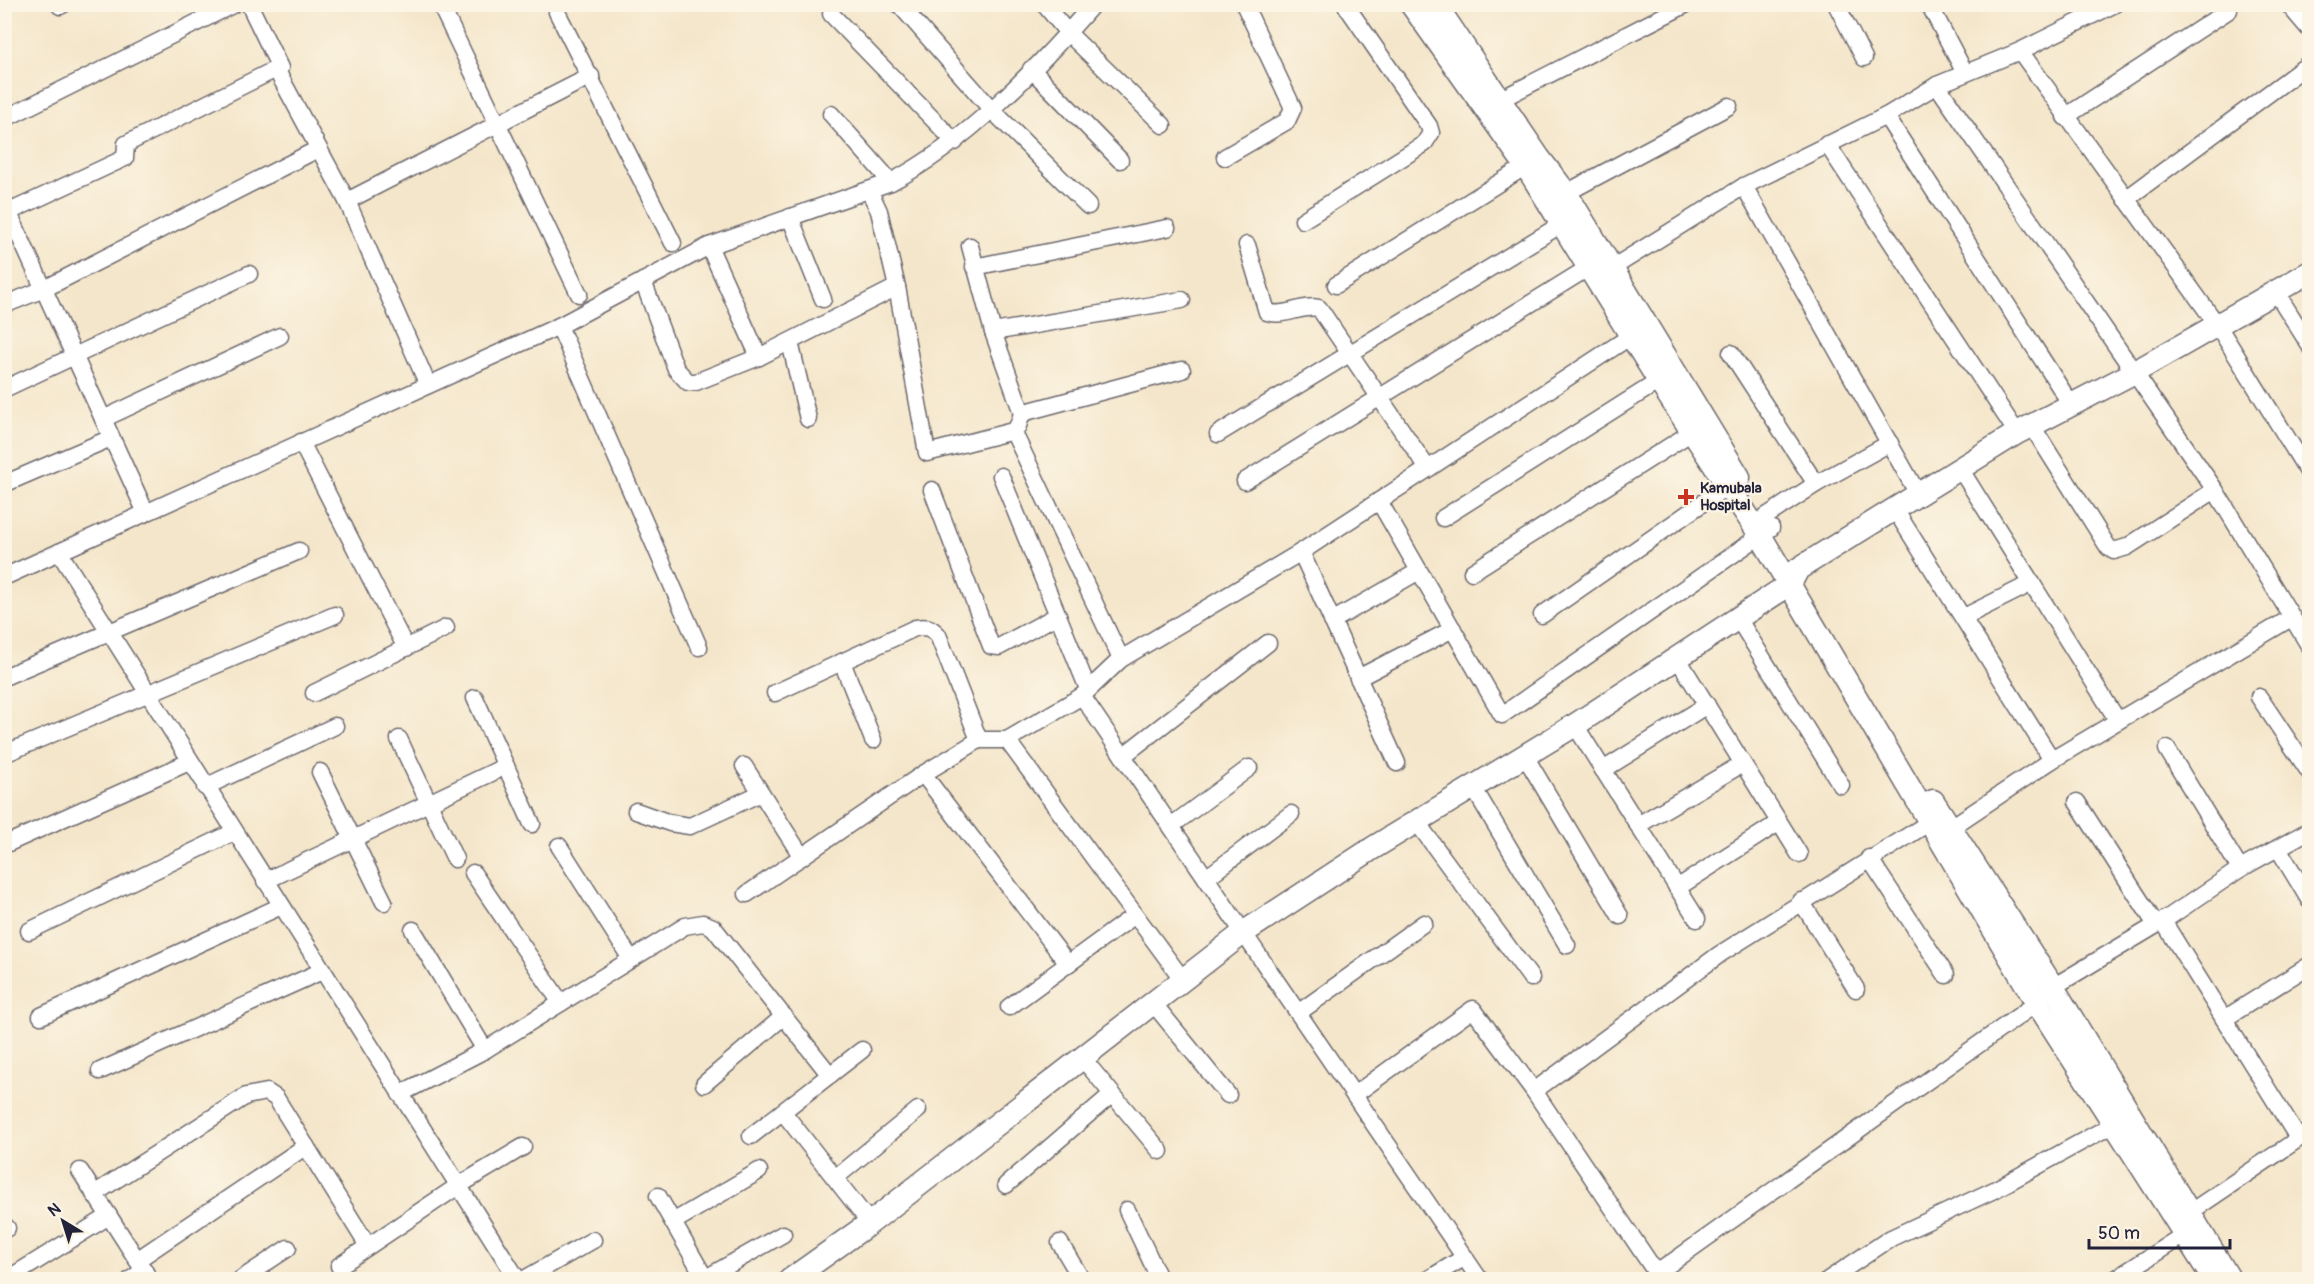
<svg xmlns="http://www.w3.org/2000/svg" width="2314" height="1284" font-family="Pangolin,sans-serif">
	<rect width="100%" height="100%" fill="#fcf5e5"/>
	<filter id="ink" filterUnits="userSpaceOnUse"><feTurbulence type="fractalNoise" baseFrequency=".0167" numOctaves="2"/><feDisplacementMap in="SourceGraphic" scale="12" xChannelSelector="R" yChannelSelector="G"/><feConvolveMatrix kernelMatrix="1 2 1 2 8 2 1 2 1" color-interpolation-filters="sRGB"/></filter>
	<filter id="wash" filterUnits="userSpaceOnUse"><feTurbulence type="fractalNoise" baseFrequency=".008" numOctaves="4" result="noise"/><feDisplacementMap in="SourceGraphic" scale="24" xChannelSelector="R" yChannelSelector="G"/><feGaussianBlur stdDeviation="1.35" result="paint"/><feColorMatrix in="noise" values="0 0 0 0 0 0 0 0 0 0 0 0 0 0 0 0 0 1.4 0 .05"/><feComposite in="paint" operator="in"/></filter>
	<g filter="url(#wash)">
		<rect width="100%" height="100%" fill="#f4e6ca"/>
	</g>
	<g filter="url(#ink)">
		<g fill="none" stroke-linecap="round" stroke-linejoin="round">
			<defs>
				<g id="street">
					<polyline points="249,4 280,68 276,69 347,201 428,385"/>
					<polyline points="440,4 579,294"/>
					<polyline points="899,4 991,109 1088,206"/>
					<polyline points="1044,4 1068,33 1163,125"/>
					<polyline points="1836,4 1864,58"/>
					<polyline points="1929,4 1965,73"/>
					<polyline points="2288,4 2310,30"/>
					<polyline points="60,6 64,4"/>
					<polyline points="557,12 673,243"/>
					<polyline points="831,14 955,142"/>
					<polyline points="2298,15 2310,5"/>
					<polyline points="2020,51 2218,326 2310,475"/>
					<polyline points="1031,69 1120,160"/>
					<polyline points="1937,85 2215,490 2310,647"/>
					<polyline points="1501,99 1687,4"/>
					<polyline points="831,114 891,182"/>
					<polyline points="1886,116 2072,406"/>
					<polyline points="2065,117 2229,10"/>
					<polyline points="4,119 234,4"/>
					<polyline points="1827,144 2017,433"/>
					<polyline points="1225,157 1287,121 1293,108 1244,4"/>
					<polyline points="1744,186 1918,494"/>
					<polyline points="869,190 879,211 897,287 927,453 1013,431"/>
					<polyline points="1566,193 1729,106"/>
					<polyline points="2126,199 2310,63"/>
					<polyline points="347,201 591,76"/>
					<polyline points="4,202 146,513"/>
					<polyline points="9,212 125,158 126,144 276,69"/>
					<polyline points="790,217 823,299"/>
					<polyline points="1303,220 1424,144 1431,133 1429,126 1345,4"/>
					<path d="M1247,245L1267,312C1284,318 1302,304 1319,308L1428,469"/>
					<polyline points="709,246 759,357"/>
					<polyline points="970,246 993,332 1022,413 1018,426 1013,431 1121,659"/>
					<polyline points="974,267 1167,228"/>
					<polyline points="1604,273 1744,186 1886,116 1937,85 2020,51 2115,4"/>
					<polyline points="643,281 676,369 688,382 696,382 759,357 897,287"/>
					<polyline points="1336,285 1534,161"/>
					<polyline points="2276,292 2310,346"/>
					<polyline points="4,305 44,289 318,149"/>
					<polyline points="559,326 699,647"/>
					<polyline points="993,332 1182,300"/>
					<polyline points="790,342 808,419"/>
					<polyline points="1731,353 1816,484"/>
					<polyline points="4,389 249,274"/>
					<polyline points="1022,413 1182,370"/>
					<polyline points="103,419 280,336"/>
					<polyline points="2032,426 2108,547 2114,551 2127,547 2215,490"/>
					<polyline points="1218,434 1570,219"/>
					<polyline points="301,442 406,648"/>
					<polyline points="1959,467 2118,721"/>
					<polyline points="1001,476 1088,689"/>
					<polyline points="1245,481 1599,261"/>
					<polyline points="4,484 111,438"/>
					<polyline points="932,490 991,646 999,647 1058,615"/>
					<polyline points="1379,501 1502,715 1771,528"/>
					<polyline points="1894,508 2052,760"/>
					<polyline points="1765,517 1816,484 1890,443"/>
					<polyline points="1443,518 1659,381"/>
					<polyline points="59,552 518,1280"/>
					<polyline points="1301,552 1397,763"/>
					<polyline points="1472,572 1692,432"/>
					<path d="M4,577L559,326L709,246L891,182C966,143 1037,69 1093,4"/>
					<polyline points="1542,615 1727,486"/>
					<polyline points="1964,617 2032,583"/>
					<polyline points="1739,620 1841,785"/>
					<polyline points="1332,621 1419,571"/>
					<polyline points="1678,659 1799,854"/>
					<polyline points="842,662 873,740"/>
					<polyline points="4,677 299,551"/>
					<polyline points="1358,678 1453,629"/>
					<polyline points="314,693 446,628"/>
					<path d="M775,693L915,628C926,626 931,627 938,635L979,740"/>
					<polyline points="1082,696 1480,1280"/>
					<polyline points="2259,697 2310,773"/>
					<polyline points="475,698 532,824"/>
					<polyline points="1575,725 1697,919"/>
					<polyline points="399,739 455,859"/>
					<polyline points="1007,740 1183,980"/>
					<polyline points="2167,749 2240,869"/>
					<polyline points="4,754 335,615"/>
					<polyline points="1123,756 1268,643"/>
					<polyline points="1525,756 1620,916"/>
					<polyline points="744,766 802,857"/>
					<polyline points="1603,770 1707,705"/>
					<polyline points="320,772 384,902"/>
					<polyline points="923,774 1068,964"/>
					<polyline points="205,787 335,726"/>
					<polyline points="1473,787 1567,945"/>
					<polyline points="2077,802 2156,925"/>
					<polyline points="636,811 670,823 690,826 761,793"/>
					<polyline points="1416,821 1531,978"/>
					<polyline points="1638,825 1742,764"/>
					<polyline points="1171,826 1249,768"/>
					<polyline points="1950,828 2052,760 2291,618"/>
					<polyline points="4,845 189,762"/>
					<polyline points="559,846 631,959"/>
					<polyline points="2278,848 2310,901"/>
					<polyline points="1869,858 1946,975"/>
					<polyline points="473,873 561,1003"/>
					<polyline points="1206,878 1291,814"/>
					<polyline points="265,881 506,766"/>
					<polyline points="1677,888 1778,823"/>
					<polyline points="747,894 923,774 979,740 1007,740 1082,696 1121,659 1301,552 1631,336"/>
					<polyline points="1801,901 1856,989"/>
					<polyline points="2163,921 2298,1138"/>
					<polyline points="413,930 485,1050"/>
					<polyline points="29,931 234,832"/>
					<polyline points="1153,1003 1228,1095"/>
					<polyline points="1009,1007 1135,915"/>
					<polyline points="1298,1013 1424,923"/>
					<polyline points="41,1016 281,906"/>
					<polyline points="2224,1019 2310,965"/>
					<polyline points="1083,1059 1160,1151"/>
					<polyline points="100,1071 322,971"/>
					<polyline points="704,1084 784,1016"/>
					<polyline points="1534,1091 1720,954 1938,817"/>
					<polyline points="400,1094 485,1050 685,926 703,923 713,927 830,1075"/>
					<polyline points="1354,1095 1473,1009 1534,1091 1661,1280"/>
					<polyline points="783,1112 870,1223"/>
					<polyline points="751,1136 862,1050"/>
					<polyline points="80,1171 150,1280"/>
					<polyline points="835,1178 918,1110"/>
					<polyline points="1006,1185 1112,1094"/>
					<polyline points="94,1194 246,1096 267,1092 276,1098 368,1246"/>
					<polyline points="658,1196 706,1280"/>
					<polyline points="1127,1210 1160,1280"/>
					<polyline points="2180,1219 2310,1131"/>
					<polyline points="673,1222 759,1171"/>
					<polyline points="4,1225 7,1228"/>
					<polyline points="1060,1243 1082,1280"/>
					<polyline points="137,1260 306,1146"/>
					<polyline points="339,1266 458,1186 523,1147"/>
					<polyline points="1657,1273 2037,1003 2053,987 2163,921 2240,869 2310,830"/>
					<polyline points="706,1278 783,1234"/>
					<polyline points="6,1280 109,1216"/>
					<polyline points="130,1280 144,1270"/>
					<polyline points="240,1280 288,1248"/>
					<polyline points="523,1280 593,1240"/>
					<polyline points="1427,1280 1465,1257"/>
					<polyline points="1828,1280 1891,1238 1994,1190 2114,1124"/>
					<polyline points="2114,1280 2185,1234"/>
				</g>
				<g id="secondary">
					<polyline points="1411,4 1526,166 1659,381 1760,535 2037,1003 2214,1280"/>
					<polyline points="1435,4 1539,158 1566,193 1739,477"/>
					<polyline points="1933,801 2053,987 2230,1280"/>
					<polyline points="790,1280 870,1223 1243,933 1373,848 1575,725 1790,584 1798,569 2017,433 2133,373 2310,272"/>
				</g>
			</defs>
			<!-- street casing -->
			<use href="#street" stroke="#6c676d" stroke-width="19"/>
			<!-- secondary casing -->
			<use href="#secondary" stroke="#6c676d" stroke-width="25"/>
			<!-- street -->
			<use href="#street" stroke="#fff" stroke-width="16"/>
			<!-- secondary -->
			<use href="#secondary" stroke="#fff" stroke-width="22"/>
		</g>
	</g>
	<!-- markers -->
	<path fill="#c8321e" stroke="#fcf5e5" stroke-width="2" d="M1683 488h6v6h6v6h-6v6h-6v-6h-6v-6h6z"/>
	<g text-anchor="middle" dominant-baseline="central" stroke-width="4.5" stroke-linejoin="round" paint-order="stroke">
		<!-- poi labels -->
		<g font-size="15" font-weight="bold" fill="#22223b" stroke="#fcf5e5" text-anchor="start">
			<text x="1700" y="488">Kamubala<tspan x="1700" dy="17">Hospital</tspan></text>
		</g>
	</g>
	<!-- margin -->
	<rect width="2314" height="1284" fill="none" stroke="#fcf5e5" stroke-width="24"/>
	<!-- north arrow -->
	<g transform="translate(63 1221) rotate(322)" stroke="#fcf5e5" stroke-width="4.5" paint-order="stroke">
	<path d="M0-4.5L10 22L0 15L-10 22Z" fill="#22223b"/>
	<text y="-9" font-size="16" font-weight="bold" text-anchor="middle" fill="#22223b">N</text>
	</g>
	<!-- scale -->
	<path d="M2089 1239v9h141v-9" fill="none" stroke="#22223b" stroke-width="3"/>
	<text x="2098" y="1239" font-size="18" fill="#22223b" stroke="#fcf5e5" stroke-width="4.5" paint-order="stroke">50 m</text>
</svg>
